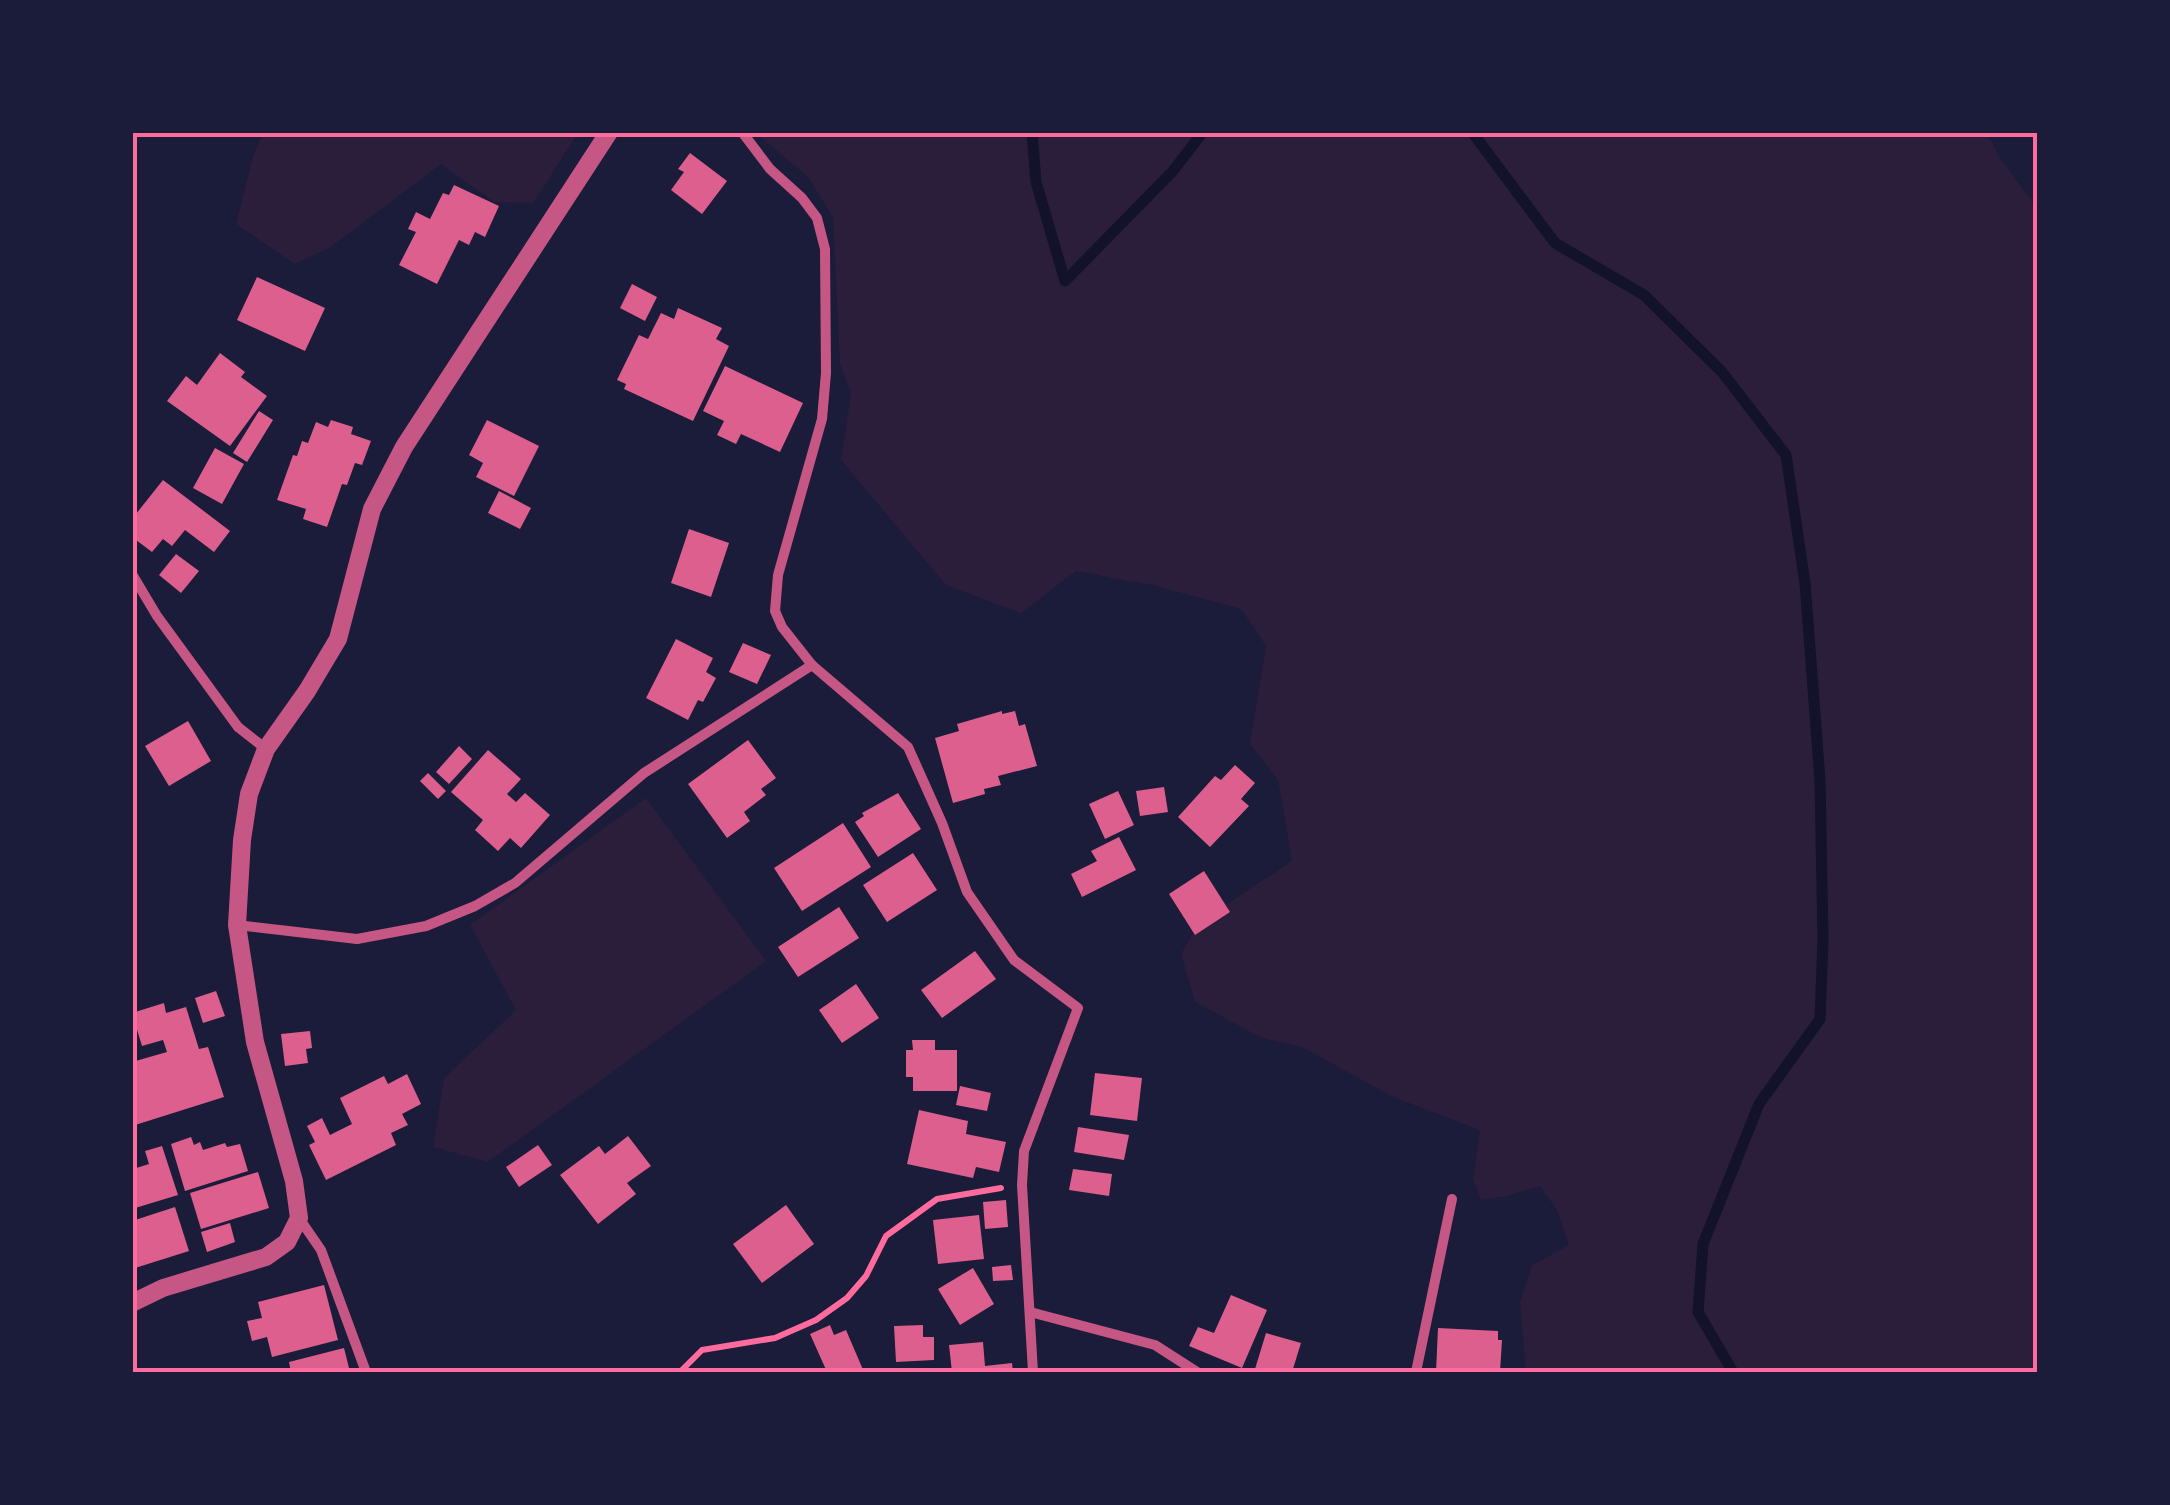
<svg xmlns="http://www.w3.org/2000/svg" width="2170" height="1505" font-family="Montserrat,sans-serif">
	<rect width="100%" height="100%" fill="#1b1b3a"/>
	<!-- green -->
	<g fill="#2a1e3b">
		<polygon points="263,133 263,132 578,133 533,203 494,202 441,164 329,248 295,264 236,224 253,156"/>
		<polygon points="756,133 1987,133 2000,158 2038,210 2037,1372 1526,1372 1520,1302 1532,1265 1569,1245 1557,1210 1540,1186 1507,1196 1481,1200 1473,1179 1480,1130 1393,1097 1302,1047 1262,1038 1195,1002 1181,954 1199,923 1292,861 1278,780 1250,744 1266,646 1241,609 1156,586 1076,571 1021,613 946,585 841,460 851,393 840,364 833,218 809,178"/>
		<polygon points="646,798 766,961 488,1162 433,1147 444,1078 516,1010 470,925"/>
	</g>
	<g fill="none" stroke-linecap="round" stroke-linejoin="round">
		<!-- stream -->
		<g stroke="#12122b" stroke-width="11">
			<polyline points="1032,132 1036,182 1065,281 1172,172 1203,132"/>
			<polyline points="1472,132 1555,243 1644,295 1722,372 1786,455 1805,583 1820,780 1823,940 1820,1019 1759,1104 1703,1244 1698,1312 1733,1372"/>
		</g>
	</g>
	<!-- building -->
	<g fill="#dd5f8e">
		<polygon points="690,153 727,181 702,214 671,190 684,172 678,169"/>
		<polygon points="454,185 499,206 485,237 475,232 469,245 459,240 437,284 399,265 416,232 408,229 416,212 430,219 443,193 449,195"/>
		<polygon points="257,277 325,308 305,351 237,320"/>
		<polygon points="632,284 657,297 645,321 620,308"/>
		<polygon points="678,308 722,328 716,339 729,346 693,421 624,389 626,384 617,380 639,335 648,339 661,313 674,319"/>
		<polygon points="220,353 245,372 241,377 267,396 230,446 167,401 186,376 197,385"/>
		<polygon points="725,366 803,403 780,452 741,434 736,444 717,435 724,421 703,411"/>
		<polygon points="259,411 273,420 247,462 233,453"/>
		<polygon points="331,420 353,427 351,434 371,441 362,465 355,463 347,485 342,484 327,527 303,519 306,509 277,500 293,455 297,456 302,441 308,443 316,422 328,427"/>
		<polygon points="487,420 539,446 514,496 476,477 483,463 469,455"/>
		<polygon points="215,448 244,464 222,504 193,488"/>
		<polygon points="163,480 230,531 214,552 185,530 172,546 163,539 152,552 132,537 132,519"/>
		<polygon points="499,491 531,508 520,529 488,513"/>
		<polygon points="689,529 729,543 711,597 671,583"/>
		<polygon points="176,554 199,571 181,593 159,575"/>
		<polygon points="676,639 713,658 706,672 716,678 703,702 698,700 688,720 646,698"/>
		<polygon points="743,643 771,655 757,684 729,672"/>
		<polygon points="1002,711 1002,714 1015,711 1019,726 1025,724 1037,766 998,776 1001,785 984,789 985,794 953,803 935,738 959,731 957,724"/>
		<polygon points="188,721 211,761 169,786 145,746"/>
		<polygon points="748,740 776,778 761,789 766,795 744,812 750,821 727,838 688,784"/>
		<polygon points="459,746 472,759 449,784 436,772"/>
		<polygon points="488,750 521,779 507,794 516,802 525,793 550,815 521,848 510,838 498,851 475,830 483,820 451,792"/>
		<polygon points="1235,765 1255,783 1241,799 1249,806 1210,847 1178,817 1215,776 1221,780"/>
		<polygon points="428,773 446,791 438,799 420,781"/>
		<polygon points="1164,787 1168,812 1140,816 1136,791"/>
		<polygon points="1118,791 1134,825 1105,839 1089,804"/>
		<polygon points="898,793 921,829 878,857 855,822 864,816 862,813"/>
		<polygon points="843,823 871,867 802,911 774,868"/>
		<polygon points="1119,837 1136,870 1082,897 1071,874 1097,861 1091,851"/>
		<polygon points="913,853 937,890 887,922 863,885"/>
		<polygon points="1204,871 1230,912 1195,935 1169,894"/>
		<polygon points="839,907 859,938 798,977 778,947"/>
		<polygon points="975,951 996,979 942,1018 921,990"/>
		<polygon points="856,984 879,1018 842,1043 819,1010"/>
		<polygon points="216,991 225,1016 203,1023 195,998"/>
		<polygon points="164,1003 166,1013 186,1007 199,1049 208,1047 224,1097 132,1126 132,1062 167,1052 163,1040 142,1046 132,1013"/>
		<polygon points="310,1031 312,1048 306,1049 308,1063 285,1066 281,1034"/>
		<polygon points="912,1040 935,1040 935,1050 957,1050 957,1091 913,1091 913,1077 906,1077 906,1050 913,1050"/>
		<polygon points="1095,1073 1142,1078 1137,1121 1090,1115"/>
		<polygon points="407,1074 421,1104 402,1114 408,1125 391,1133 396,1145 326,1180 309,1145 315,1142 307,1126 322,1118 330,1135 352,1124 340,1098 384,1076 388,1084"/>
		<polygon points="960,1086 991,1093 987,1111 956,1105"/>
		<polygon points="919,1110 968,1121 966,1134 1006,1142 999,1172 976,1167 973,1178 907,1164"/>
		<polygon points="1078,1127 1129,1135 1124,1160 1074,1152"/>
		<polygon points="628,1136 651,1166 627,1183 636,1194 598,1224 560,1175 599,1146 605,1154"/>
		<polygon points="191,1137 194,1145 200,1142 203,1150 225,1143 227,1147 240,1144 248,1171 185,1191 171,1144"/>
		<polygon points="538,1145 552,1165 519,1187 506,1167"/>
		<polygon points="162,1146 178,1195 132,1209 133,1169 149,1164 145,1151"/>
		<polygon points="1073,1169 1112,1174 1109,1196 1069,1190"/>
		<polygon points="258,1172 269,1208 201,1229 190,1193"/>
		<polygon points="1006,1200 1008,1227 985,1229 983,1202"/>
		<polygon points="786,1205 814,1244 762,1283 733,1244"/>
		<polygon points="175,1207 189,1251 132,1269 132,1221"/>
		<polygon points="979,1215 984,1259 938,1264 933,1220"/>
		<polygon points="230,1223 235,1242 207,1252 201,1232"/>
		<polygon points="1011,1265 1013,1280 993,1281 992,1267"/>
		<polygon points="973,1268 994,1304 960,1325 938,1289"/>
		<polygon points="324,1285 338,1340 272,1357 267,1337 252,1341 247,1321 262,1318 258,1302"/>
		<polygon points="1231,1295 1267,1310 1242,1368 1189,1346 1198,1327 1214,1333"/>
		<polygon points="830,1325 834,1335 846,1330 864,1372 827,1372 810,1334"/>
		<polygon points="923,1325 923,1337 934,1337 934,1360 896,1362 894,1326"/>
		<polygon points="1438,1328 1498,1331 1498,1340 1502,1340 1500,1372 1436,1372"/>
		<polygon points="1266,1333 1301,1343 1292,1372 1255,1369"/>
		<polygon points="983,1342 985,1366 1012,1363 1013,1372 952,1372 949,1345"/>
		<polygon points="344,1348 350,1372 291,1372 289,1362"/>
	</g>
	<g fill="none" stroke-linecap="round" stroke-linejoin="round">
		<!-- path -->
		<polyline stroke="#ff6b9d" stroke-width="6" points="680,1372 702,1350 775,1338 816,1320 847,1298 866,1276 886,1236 937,1199 1001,1188"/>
		<!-- minor -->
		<g stroke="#c65784" stroke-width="10">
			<polyline points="742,132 770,169 802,198 817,218 825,249 826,373 822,419 778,575 775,611 782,627 812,665"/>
			<polyline points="132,574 157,616 238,727 266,749"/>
			<polyline points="237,925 357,939 426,926 475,906 515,883 644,773 812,665 908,747 942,823 967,892 1014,960 1078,1008 1024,1151 1022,1185 1033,1372"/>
			<polyline points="299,1218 321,1250 366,1372"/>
			<polyline points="1030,1312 1155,1345 1197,1372"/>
			<polyline points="1416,1372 1452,1199"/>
		</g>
		<!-- tertiary -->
		<polyline stroke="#c65784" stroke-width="18" points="132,1303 163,1288 266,1257 287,1242 299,1218 294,1181 255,1042 237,925 242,840 249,794 266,749 307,691 338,639 372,509 404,447 609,132"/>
	</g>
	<!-- border -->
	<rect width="2170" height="1505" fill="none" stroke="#1b1b3a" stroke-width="270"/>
	<rect x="135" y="135" width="1900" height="1235" fill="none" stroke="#ff6b9d" stroke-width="4"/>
</svg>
